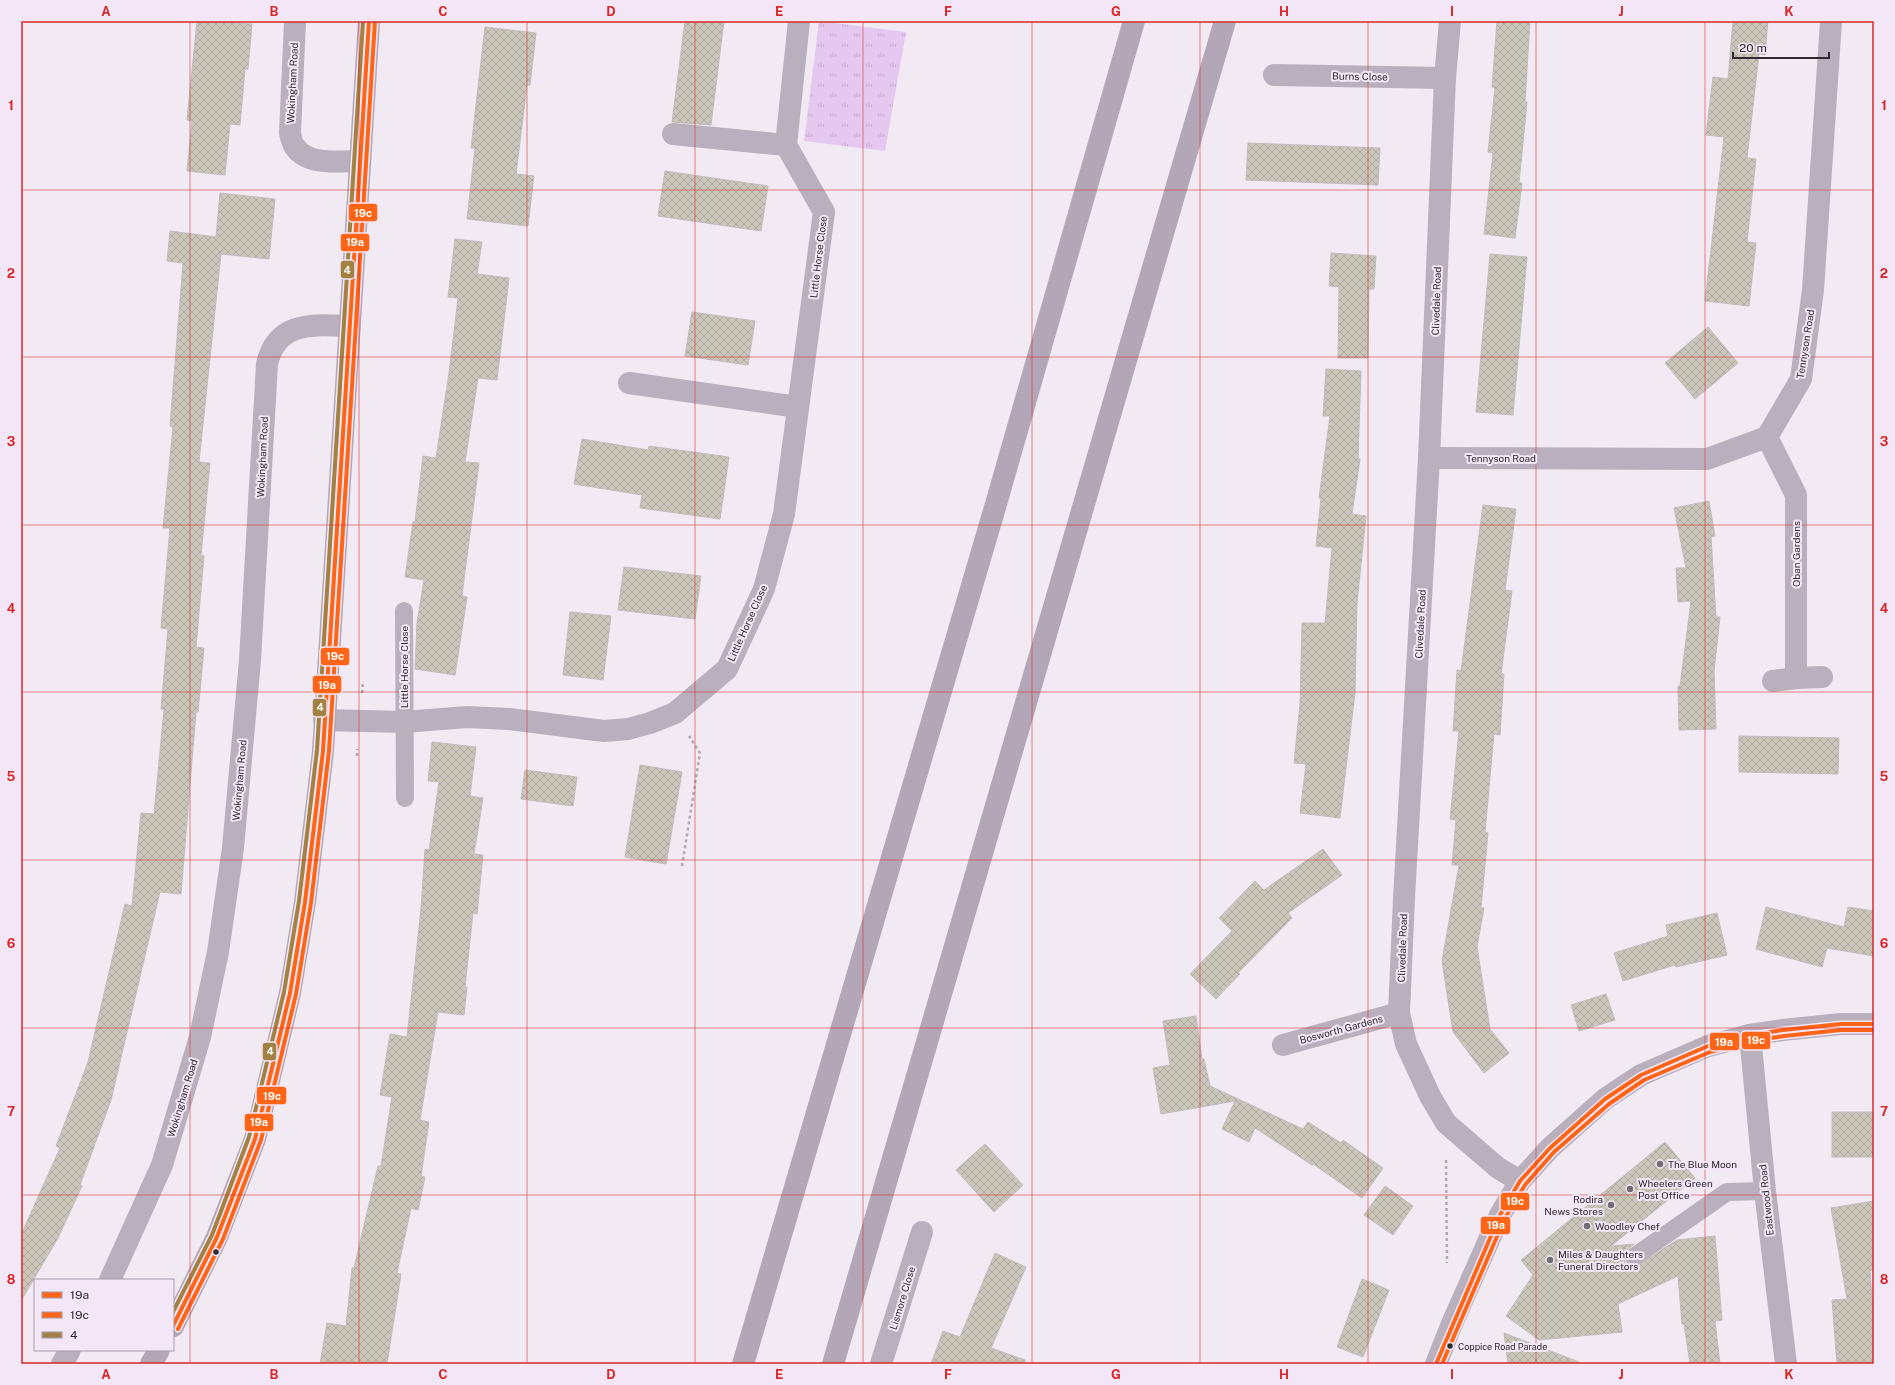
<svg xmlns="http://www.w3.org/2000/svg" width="1895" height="1385" font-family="'Public Sans',sans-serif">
	<defs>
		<pattern id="park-tufts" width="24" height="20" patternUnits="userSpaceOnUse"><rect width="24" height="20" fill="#e5c8ef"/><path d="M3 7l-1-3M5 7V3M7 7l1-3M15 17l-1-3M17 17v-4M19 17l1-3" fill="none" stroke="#c5accd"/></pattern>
		<pattern id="building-cross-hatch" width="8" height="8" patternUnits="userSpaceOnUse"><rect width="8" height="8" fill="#cbc6ba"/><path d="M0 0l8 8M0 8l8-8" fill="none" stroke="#afaaa0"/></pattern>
	</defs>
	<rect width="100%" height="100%" fill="#f1eaf3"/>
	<!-- park -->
	<polygon fill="url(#park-tufts)" points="819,21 906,32 885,151 804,141"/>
	<!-- building -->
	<g fill="url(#building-cross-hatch)" stroke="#c0bcbd">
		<polygon points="197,21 252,24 248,69 245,69 240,125 230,124 225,175 187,171 192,121 187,120"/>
		<polygon points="685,21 724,21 711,125 672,122"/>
		<polygon points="1497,21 1530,21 1525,102 1527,102 1519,183 1522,183 1515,238 1484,234 1493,153 1488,152 1495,88 1492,87"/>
		<polygon points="1733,21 1768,21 1765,55 1759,54 1747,158 1756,159 1747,242 1756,243 1749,306 1705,301 1724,137 1706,135 1713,77 1728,79"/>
		<polygon points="485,27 536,33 530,85 527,85 516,174 534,176 528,226 467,219 475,148 471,148"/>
		<polygon points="1248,143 1380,148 1378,185 1246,180"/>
		<polygon points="665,171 768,186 761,231 658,216"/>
		<polygon points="220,193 275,199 269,259 221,254 199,462 210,463 201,555 204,556 196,647 204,648 198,712 196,712 181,894 160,892 111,1100 80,1185 82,1186 58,1238 21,1301 21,1235 60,1148 56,1146 88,1062 125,904 132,906 141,813 154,814 164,709 161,709 168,629 161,628 170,528 163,528 173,427 170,426 183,263 167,261 170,231 216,237"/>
		<polygon points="455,239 482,242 477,274 509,278 497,380 478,378 465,462 479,463 462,596 467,597 455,675 415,669 417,623 424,580 405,577 413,522 415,522 423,456 436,458 449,373 458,298 448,297"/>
		<polygon points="1331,253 1376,256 1374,289 1369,289 1368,358 1338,358 1339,287 1329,286"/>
		<polygon points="1490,254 1527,257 1513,415 1476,412"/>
		<polygon points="692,312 755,321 748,365 685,356"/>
		<polygon points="1708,327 1738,363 1695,399 1665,363"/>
		<polygon points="1326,369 1361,371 1358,459 1360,459 1352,514 1366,516 1357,603 1355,693 1340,818 1300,813 1306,764 1294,763 1300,704 1302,623 1325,623 1332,548 1316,546 1321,498 1319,498 1330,416 1323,416"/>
		<polygon points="582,439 648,450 649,446 729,457 720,519 640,508 642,495 574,484"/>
		<polygon points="1709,501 1715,536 1711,537 1716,617 1720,617 1714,671 1716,729 1679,730 1678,686 1680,686 1691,601 1678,602 1676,568 1686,568 1674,508"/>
		<polygon points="1483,505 1516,509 1505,590 1512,591 1501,674 1504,674 1500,735 1494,734 1485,832 1488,833 1481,908 1484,908 1477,947 1490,1029 1509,1053 1484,1073 1453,1032 1442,961 1459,865 1452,865 1456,820 1450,819 1459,731 1453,731 1457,670 1461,671"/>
		<polygon points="624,567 701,576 695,619 618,610"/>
		<polygon points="570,612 611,616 603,680 563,675"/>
		<polygon points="1739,736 1839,738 1838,774 1739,772"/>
		<polygon points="432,742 476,747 470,796 483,798 474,854 483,855 477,914 473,913 465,987 467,987 464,1015 438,1012 420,1120 429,1122 421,1176 425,1177 418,1210 411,1208 397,1273 401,1274 387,1364 320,1364 327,1323 346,1326 352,1268 354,1268 378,1166 381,1166 392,1097 380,1095 390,1034 407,1037 421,909 425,849 429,850 439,782 428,781"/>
		<polygon points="640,765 682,772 666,864 625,857"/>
		<polygon points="525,770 577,777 573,806 521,799"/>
		<polygon points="1323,849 1342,875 1288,913 1292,918 1238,973 1240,974 1216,999 1190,974 1232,931 1219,918 1255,881 1264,890"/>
		<polygon points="1766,907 1844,927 1848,907 1874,911 1874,956 1827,948 1822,967 1756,949"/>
		<polygon points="1717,913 1727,955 1676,967 1675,965 1623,981 1614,953 1668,936 1666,925"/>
		<polygon points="1606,994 1615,1020 1579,1031 1571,1005"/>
		<polygon points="1196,1016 1202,1059 1204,1059 1210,1086 1303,1129 1308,1122 1341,1143 1343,1140 1383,1168 1362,1198 1313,1164 1312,1165 1255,1128 1249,1142 1222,1129 1235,1101 1161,1114 1153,1068 1170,1065 1163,1021"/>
		<rect x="1832" y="1112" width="42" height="45"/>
		<polygon points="1665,1142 1695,1178 1611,1246 1634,1244 1625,1252 1624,1258 1625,1263 1629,1266 1635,1267 1677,1240 1715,1236 1722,1320 1715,1321 1720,1364 1690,1364 1684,1324 1682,1324 1678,1276 1618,1304 1622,1332 1539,1340 1506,1316 1533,1275 1521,1260"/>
		<polygon points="985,1144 1023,1185 994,1212 956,1170"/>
		<polygon points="1385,1186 1413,1206 1393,1235 1364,1215"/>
		<polygon points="1874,1201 1874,1270 1870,1271 1874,1326 1874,1364 1837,1364 1832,1300 1847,1299 1831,1208"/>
		<polygon points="995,1253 1026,1267 991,1348 1025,1360 1025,1364 931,1364 943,1331 960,1337"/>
		<polygon points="1362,1279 1389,1290 1363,1357 1337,1347"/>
		<polygon points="1504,1333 1579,1362 1578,1364 1508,1364"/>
	</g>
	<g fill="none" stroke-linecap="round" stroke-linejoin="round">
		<!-- path -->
		<g stroke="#b0a9b3" stroke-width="2.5" stroke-dasharray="3 3" stroke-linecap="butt">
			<polyline points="362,693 363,681"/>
			<polyline points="357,756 357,749"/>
			<polyline points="682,866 700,753 689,736"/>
			<polyline points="1446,1160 1447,1263"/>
		</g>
		<!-- service -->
		<g stroke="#baafbd" stroke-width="18">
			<polyline points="404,611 405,798"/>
			<polyline points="1634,1257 1727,1192 1765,1191"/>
		</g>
		<!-- minor -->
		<g stroke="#baafbd" stroke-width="22">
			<path d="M295,21L290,133C291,137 292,144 295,147C308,166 340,161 359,161"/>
			<polyline points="1450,21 1445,78 1429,458 1404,898 1399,1013 1406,1044 1430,1096 1446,1123 1498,1168 1520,1181"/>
			<polyline points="1274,75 1445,78"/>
			<polyline points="673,134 786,145"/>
			<polyline points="629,383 798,407"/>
			<polyline points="1767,437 1796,495 1796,678 1773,681"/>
			<polyline points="1429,458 1707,459 1767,437 1801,379 1813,290 1831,21"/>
			<polyline points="1796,678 1822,677"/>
			<polyline points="324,720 404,722 467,717 509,719 604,731 628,729 650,723 675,713 727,669 764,589 784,514 824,212 786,145 799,21"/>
			<polyline points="1750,1035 1765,1191 1786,1364"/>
			<polyline points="1283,1045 1399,1013"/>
			<path d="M110,1280L162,1165L200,1037L218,952L233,848L250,660L267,364C277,320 314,325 350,326"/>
			<polyline points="62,1364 70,1350"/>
			<polyline points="881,1364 922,1232"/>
			<polyline points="1436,1364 1451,1326 1500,1215 1520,1181 1550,1148 1605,1099 1641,1075 1708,1046 1750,1035 1783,1030 1841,1024 1874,1024"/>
		</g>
		<!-- primary -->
		<g stroke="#b3a6b7" stroke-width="22">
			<polyline points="173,1326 217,1237 255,1139 290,993 305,902 323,751 369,21"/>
			<polyline points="151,1364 159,1350"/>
			<polyline points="743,1364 996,504 1134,21"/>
			<polyline points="833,1364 1225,21"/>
		</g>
		<defs>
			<g id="bus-1">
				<polyline points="173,1326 217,1237 255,1139 290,993 305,902 323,751 369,21"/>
				<polyline points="1436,1364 1500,1215 1520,1181 1550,1148 1605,1099 1641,1075 1708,1046 1750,1035 1783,1030 1841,1024 1874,1024"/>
			</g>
			<g id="bus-2">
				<polyline points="178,1329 223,1239 261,1140 296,994 311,903 329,751 375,21"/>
				<polyline points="1442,1364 1505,1218 1525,1185 1554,1152 1609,1104 1644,1080 1710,1052 1751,1041 1784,1036 1841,1030 1874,1030"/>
			</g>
			<polyline id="bus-3" points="173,1312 212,1235 249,1137 284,992 299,901 317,750 363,21"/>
		</defs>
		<!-- bus-1 casing -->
		<use href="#bus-1" stroke="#f2e6f7" stroke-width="7"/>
		<!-- bus-2 casing -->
		<use href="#bus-2" stroke="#f2e6f7" stroke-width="7"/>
		<!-- bus-3 casing -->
		<use href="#bus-3" stroke="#f2e6f7" stroke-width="7"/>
		<!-- bus-1 -->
		<use href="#bus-1" stroke="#ff6417" stroke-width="4"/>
		<!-- bus-2 -->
		<use href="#bus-2" stroke="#ff6417" stroke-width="4"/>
		<!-- bus-3 -->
		<use href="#bus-3" stroke="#a38142" stroke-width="4"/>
	</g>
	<!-- grid -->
	<path fill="none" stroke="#d62828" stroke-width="1" stroke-opacity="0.55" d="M190,21V1364M359,21V1364M527,21V1364M695,21V1364M863,21V1364M1032,21V1364M1200,21V1364M1368,21V1364M1536,21V1364M1705,21V1364M21,190H1874M21,357H1874M21,525H1874M21,692H1874M21,860H1874M21,1028H1874M21,1195H1874"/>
	<!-- markers -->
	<g fill="#726d74" stroke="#f2e6f7" stroke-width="1.5">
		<circle cx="1660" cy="1164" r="4"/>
		<circle cx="1630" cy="1189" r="4"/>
		<circle cx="1611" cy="1205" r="4"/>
		<circle cx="1587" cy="1226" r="4"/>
		<circle cx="1550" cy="1260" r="4"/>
	</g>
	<g fill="#2e292f" stroke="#f2e6f7" stroke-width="1.5">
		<circle cx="216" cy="1252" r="3.5"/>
		<circle cx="1450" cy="1346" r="3.5"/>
	</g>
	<g text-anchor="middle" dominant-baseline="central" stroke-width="4" stroke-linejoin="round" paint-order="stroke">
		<!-- bus labels -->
		<g font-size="9" fill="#2e292f" stroke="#f2e6f7" text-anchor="start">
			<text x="1458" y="1346">Coppice Road Parade</text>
		</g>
		<!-- street labels -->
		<g font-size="10" fill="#2e292f" stroke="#f2e6f7">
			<text transform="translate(1360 76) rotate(1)">Burns Close</text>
			<text transform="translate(292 83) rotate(-87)">Wokingham Road</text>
			<text transform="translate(818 257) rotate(-83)">Little Horse Close</text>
			<text transform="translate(1436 301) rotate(-88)">Clivedale Road</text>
			<text transform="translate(1805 344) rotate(-81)">Tennyson Road</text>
			<text transform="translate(262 457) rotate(-87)">Wokingham Road</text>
			<text x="1501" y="458">Tennyson Road</text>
			<text transform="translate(1796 554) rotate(-90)">Oban Gardens</text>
			<text transform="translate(747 623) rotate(-66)">Little Horse Close</text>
			<text transform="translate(1420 624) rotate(-87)">Clivedale Road</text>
			<text transform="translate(404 667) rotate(-90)">Little Horse Close</text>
			<text transform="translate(239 780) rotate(-85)">Wokingham Road</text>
			<text transform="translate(1402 948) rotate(-88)">Clivedale Road</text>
			<text transform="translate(1341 1029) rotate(-15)">Bosworth Gardens</text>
			<text transform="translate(182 1098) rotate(-73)">Wokingham Road</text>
			<text transform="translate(1766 1200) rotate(-96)">Eastwood Road</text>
			<text transform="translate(902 1298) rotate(-73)">Lismore Close</text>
		</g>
		<!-- poi labels -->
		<g font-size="10" fill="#2e292f" stroke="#f2e6f7" text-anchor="start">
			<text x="1668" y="1164">The Blue Moon</text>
			<text x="1638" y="1183">Wheelers Green<tspan x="1638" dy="12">Post Office</tspan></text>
			<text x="1603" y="1199" text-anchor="end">Rodira<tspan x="1603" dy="12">News Stores</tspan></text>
			<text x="1595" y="1226">Woodley Chef</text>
			<text x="1558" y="1254">Miles &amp; Daughters<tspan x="1558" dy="12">Funeral Directors</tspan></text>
		</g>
	</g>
	<g stroke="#f2e6f7" stroke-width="1.5">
		<rect x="348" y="203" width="30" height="19" rx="4" fill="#ff6417"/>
		<rect x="340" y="233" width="30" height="19" rx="4" fill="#ff6417"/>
		<rect x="340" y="260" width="15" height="19" rx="4" fill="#a38142"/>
		<rect x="320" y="647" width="30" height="19" rx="4" fill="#ff6417"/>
		<rect x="312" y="675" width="30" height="19" rx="4" fill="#ff6417"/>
		<rect x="312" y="698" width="15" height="19" rx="4" fill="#a38142"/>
		<rect x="1741" y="1031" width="30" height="19" rx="4" fill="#ff6417"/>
		<rect x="1709" y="1032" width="31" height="19" rx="4" fill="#ff6417"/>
		<rect x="262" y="1042" width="15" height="19" rx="4" fill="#a38142"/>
		<rect x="256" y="1086" width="31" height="19" rx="4" fill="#ff6417"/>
		<rect x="244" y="1113" width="30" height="19" rx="4" fill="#ff6417"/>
		<rect x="1500" y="1192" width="30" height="19" rx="4" fill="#ff6417"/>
		<rect x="1480" y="1216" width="31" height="19" rx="4" fill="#ff6417"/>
	</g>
	<g font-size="11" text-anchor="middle" font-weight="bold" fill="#fff">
		<text x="363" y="217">19c</text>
		<text x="355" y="246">19a</text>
		<text x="347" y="274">4</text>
		<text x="335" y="660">19c</text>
		<text x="327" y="689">19a</text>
		<text x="320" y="711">4</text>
		<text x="1756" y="1044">19c</text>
		<text x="1724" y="1046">19a</text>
		<text x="270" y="1055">4</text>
		<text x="272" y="1100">19c</text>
		<text x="259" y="1126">19a</text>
		<text x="1515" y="1205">19c</text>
		<text x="1496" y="1229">19a</text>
	</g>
	<!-- border -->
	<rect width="1895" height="1385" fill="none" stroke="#f2e6f7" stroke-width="44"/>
	<!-- legend -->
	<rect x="34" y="1279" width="140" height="72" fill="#f2e6f7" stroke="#a49aa7"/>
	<rect x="42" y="1292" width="20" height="6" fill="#ff6417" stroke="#a49aa7"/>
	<text x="70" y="1299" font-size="12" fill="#2e292f">19a</text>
	<rect x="42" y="1312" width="20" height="6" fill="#ff6417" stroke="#a49aa7"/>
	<text x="70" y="1319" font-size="12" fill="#2e292f">19c</text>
	<rect x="42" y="1332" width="20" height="6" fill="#a38142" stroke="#a49aa7"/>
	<text x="70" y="1339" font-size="12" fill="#2e292f">4</text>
	<!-- scale -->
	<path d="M1733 52v6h96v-6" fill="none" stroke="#2e292f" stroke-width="2"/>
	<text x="1739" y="52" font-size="12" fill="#2e292f" stroke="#f2e6f7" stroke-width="3" paint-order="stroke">20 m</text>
	<rect x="22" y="22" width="1851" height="1341" fill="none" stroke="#d62828" stroke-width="1.5"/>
	<g font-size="13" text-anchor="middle" font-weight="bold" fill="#d62828">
		<text x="106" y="16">A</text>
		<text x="274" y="16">B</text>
		<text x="443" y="16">C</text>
		<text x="611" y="16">D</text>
		<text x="779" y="16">E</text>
		<text x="948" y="16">F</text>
		<text x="1116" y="16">G</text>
		<text x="1284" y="16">H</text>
		<text x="1452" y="16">I</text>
		<text x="1621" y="16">J</text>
		<text x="1789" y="16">K</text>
		<text x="11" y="110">1</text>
		<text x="1884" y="110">1</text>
		<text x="11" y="278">2</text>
		<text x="1884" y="278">2</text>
		<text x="11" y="446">3</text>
		<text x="1884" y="446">3</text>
		<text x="11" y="613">4</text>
		<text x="1884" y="613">4</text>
		<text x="11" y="781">5</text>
		<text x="1884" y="781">5</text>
		<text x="11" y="948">6</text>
		<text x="1884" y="948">6</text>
		<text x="11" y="1116">7</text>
		<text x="1884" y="1116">7</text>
		<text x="11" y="1284">8</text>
		<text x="1884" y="1284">8</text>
		<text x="106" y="1379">A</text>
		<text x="274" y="1379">B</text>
		<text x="443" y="1379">C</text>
		<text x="611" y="1379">D</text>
		<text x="779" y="1379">E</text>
		<text x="948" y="1379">F</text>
		<text x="1116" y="1379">G</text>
		<text x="1284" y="1379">H</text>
		<text x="1452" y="1379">I</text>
		<text x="1621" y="1379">J</text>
		<text x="1789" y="1379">K</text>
	</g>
</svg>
